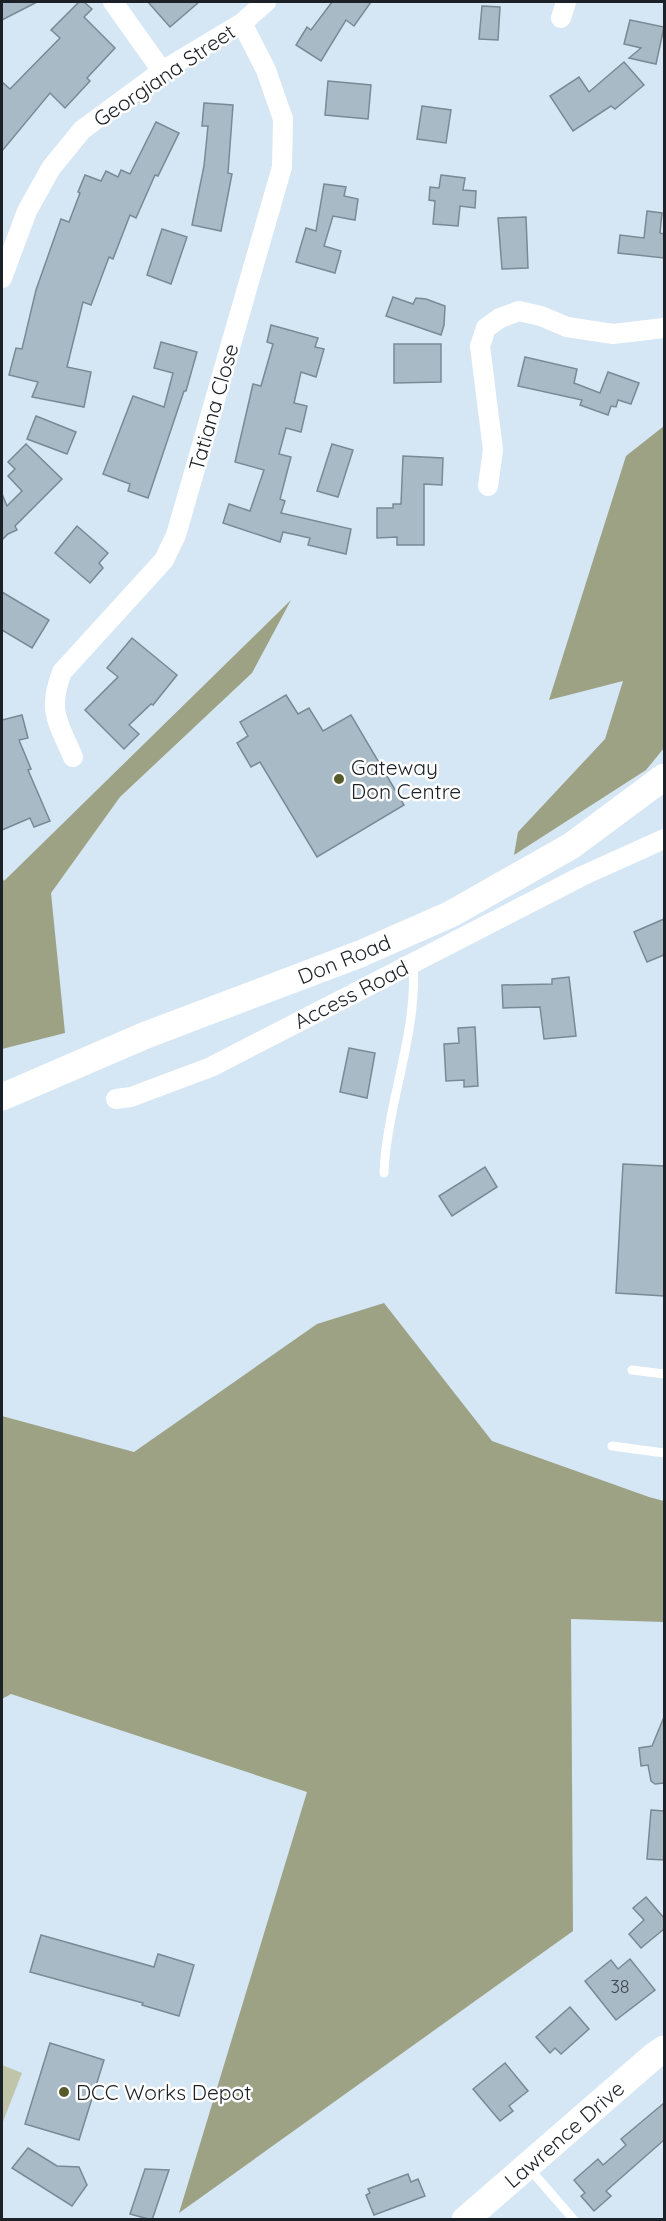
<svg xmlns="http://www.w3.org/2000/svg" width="666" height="2221" font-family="Quicksand,sans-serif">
	<rect width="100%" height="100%" fill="#d5e6f4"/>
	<!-- green -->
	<polygon fill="#c0c5aa" points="2,2065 22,2073 2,2124"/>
	<!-- forest -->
	<g fill="#9da285">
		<polygon points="664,426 664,748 646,770 514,855 518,832 605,739 623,681 549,700 626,456"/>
		<polygon points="291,600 252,673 120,797 51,893 65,1033 2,1049 2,877 4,881"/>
		<polygon points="384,1303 492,1441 649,1497 664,1501 664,1622 571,1619 573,1931 179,2213 307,1792 11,1694 2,1699 2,1416 134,1452 317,1324"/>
	</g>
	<!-- building -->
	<g fill="#a9bac7" stroke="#798996" stroke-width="1.5">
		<polygon points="2,2 37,2 2,20"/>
		<polygon points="79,2 84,2 92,9 84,17 115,48 87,78 90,81 65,108 50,93 2,151 2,82 10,89 60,38 51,30"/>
		<polygon points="148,2 199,2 170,27"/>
		<polygon points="332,2 371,2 354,26 346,20 321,61 296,45 307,27 311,30"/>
		<polygon points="482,6 500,7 498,40 479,39"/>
		<polygon points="630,20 664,27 656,64 629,58 641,48 624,44"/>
		<polygon points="624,62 644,85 615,109 611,106 573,131 550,96 579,77 589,92"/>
		<polygon points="328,81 371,85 368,119 325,115"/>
		<polygon points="204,103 233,105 228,173 232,174 221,231 192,225 204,166 208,126 202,126"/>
		<polygon points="422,106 451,110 446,143 417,139"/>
		<polygon points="156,122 179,133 158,176 155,175 136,218 130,215 113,259 109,257 91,305 83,302 67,367 91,372 84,407 32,397 38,382 9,375 16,348 22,349 36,290 61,219 69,222 80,193 78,192 85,175 101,181 106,171 118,177 121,170 130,174"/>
		<polygon points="441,175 465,178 463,190 476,191 475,208 460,206 458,226 433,224 435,201 429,200 430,187 439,188"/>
		<polygon points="324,184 346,187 344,196 358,199 355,220 333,216 324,246 341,251 335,273 296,262 306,228 316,231"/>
		<polygon points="647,211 662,213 660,233 664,234 664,258 618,253 620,235 644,238"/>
		<polygon points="526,217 528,268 502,269 498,218"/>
		<polygon points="162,229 187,237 171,284 147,275"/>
		<polygon points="393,297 413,304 416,298 426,299 445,306 444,325 441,335 386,316"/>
		<polygon points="271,325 318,338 315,347 324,349 316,377 301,372 294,403 307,406 301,432 286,428 279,454 291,457 280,499 285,501 281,513 351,529 346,554 308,545 310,538 283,532 280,542 223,523 229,504 250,511 264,470 235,462 253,384 261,386 273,344 267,342"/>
		<polygon points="161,342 197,352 186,391 184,391 148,498 128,491 130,484 103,474 133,396 164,407 173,373 154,368"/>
		<polygon points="394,344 441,344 441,382 394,383"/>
		<polygon points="525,357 577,369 574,383 600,393 608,372 639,383 631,404 618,400 616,407 611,406 608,415 580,405 582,400 518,386"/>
		<polygon points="36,416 76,432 67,454 27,439"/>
		<polygon points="26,444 62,479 15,526 17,530 8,534 2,540 2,494 7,506 22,491 8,476 15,469 8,462"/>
		<polygon points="332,444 353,450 338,497 317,491"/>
		<polygon points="403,456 443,458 442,485 424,484 424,545 397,545 397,537 377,538 377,508 393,508 393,504 401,504"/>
		<polygon points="77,526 108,553 99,563 103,568 90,583 55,553"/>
		<polygon points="2,592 49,620 32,648 2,630"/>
		<polygon points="132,638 177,675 153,705 151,704 129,725 139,734 124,749 85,710 118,677 107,668"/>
		<polygon points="286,695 298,714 309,708 323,731 351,715 404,805 317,857 260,762 251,767 237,743 248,736 240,722"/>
		<polygon points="22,715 28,738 19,740 31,769 28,770 50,821 34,827 30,818 2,830 2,720"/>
		<polygon points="664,919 664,955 647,962 634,932"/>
		<polygon points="569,977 576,1036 544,1039 540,1007 503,1008 502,985 552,984 552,979"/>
		<polygon points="475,1027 478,1086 464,1087 464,1080 446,1081 444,1044 459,1043 458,1028"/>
		<polygon points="349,1048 375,1053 367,1098 340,1092"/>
		<polygon points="623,1164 664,1166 664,1296 616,1293"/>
		<polygon points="485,1167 497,1187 452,1216 439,1196"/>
		<polygon points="664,1717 664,1783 655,1784 651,1781 648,1765 641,1766 639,1748 652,1746"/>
		<polygon points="651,1810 664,1811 664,1860 647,1859"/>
		<polygon points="646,1897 664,1918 664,1929 641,1948 629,1934 644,1920 633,1908"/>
		<polygon points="41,1935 154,1967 158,1954 194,1965 179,2016 142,2005 143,2003 30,1972"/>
		<polygon points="630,1959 655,1990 616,2020 585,1981 611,1960 618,1969"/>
		<polygon points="570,2007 589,2029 561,2054 555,2048 550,2053 536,2037"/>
		<polygon points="50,2043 104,2060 79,2140 25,2124"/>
		<polygon points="505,2063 528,2091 509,2106 513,2111 500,2121 473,2089"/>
		<polygon points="664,2103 664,2140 606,2191 611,2196 594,2211 581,2196 585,2193 574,2180 598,2159 603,2165 626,2145 621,2139"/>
		<polygon points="28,2148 57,2166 79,2167 87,2185 72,2206 12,2168"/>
		<polygon points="145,2169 169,2170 152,2220 130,2214"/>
		<polygon points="408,2174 411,2182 418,2179 425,2196 374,2215 366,2195 370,2193 368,2189"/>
	</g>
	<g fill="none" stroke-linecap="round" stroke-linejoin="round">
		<!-- lane -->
		<g stroke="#fff" stroke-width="9">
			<path d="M384,1173C387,1102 418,1034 413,963"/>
			<polyline points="632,1370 664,1374"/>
			<polyline points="612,1446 664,1453"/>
			<polyline points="528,2167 574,2220"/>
		</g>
		<!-- street -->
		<g stroke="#fff" stroke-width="20">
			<polyline points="113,2 162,71"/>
			<polyline points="561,18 566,2"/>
			<polyline points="2,278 27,211 51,168 82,130 162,71 242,23 266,2"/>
			<polyline points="488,486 493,450 480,346 486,328 500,318 519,311 541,316 567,327 613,334 664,328"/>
			<path d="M73,757C58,722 47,711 62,672L164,560L176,535L282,167L283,119L266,70L242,23"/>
			<polyline points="116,1099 131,1097 211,1067 582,876 664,839"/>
		</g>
		<!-- secondary -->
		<g stroke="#fff" stroke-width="27">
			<polyline points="2,1097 146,1035 360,954 451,914 571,846 664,777"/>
			<polyline points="465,2220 655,2055 664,2049"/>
		</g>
	</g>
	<!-- markers -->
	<g fill="#565b29" stroke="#fff" stroke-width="2">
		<circle cx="339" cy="779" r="6"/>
		<circle cx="64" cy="2092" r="6"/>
	</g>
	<g text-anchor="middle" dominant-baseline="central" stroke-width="5" stroke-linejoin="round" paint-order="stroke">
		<!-- number labels -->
		<g font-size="18" fill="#3e474e">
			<text x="620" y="1986">38</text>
		</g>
		<!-- street labels -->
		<g font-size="21" fill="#1b2126" stroke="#fff">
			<text transform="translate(164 75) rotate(-34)">Georgiana Street</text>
			<text transform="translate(213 407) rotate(-74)">Tatiana Close</text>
			<text transform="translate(344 959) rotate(-22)">Don Road</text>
			<text transform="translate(351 994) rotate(-27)">Access Road</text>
			<text transform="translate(564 2134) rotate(-41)">Lawrence Drive</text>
		</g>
		<!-- poi labels -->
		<g font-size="21" fill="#1b2126" stroke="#fff" text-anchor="start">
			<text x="351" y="767">Gateway<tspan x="351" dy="24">Don Centre</tspan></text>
			<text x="76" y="2092">DCC Works Depot</text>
		</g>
	</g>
	<!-- border -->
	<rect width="666" height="2221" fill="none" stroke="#1b2126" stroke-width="6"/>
</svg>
